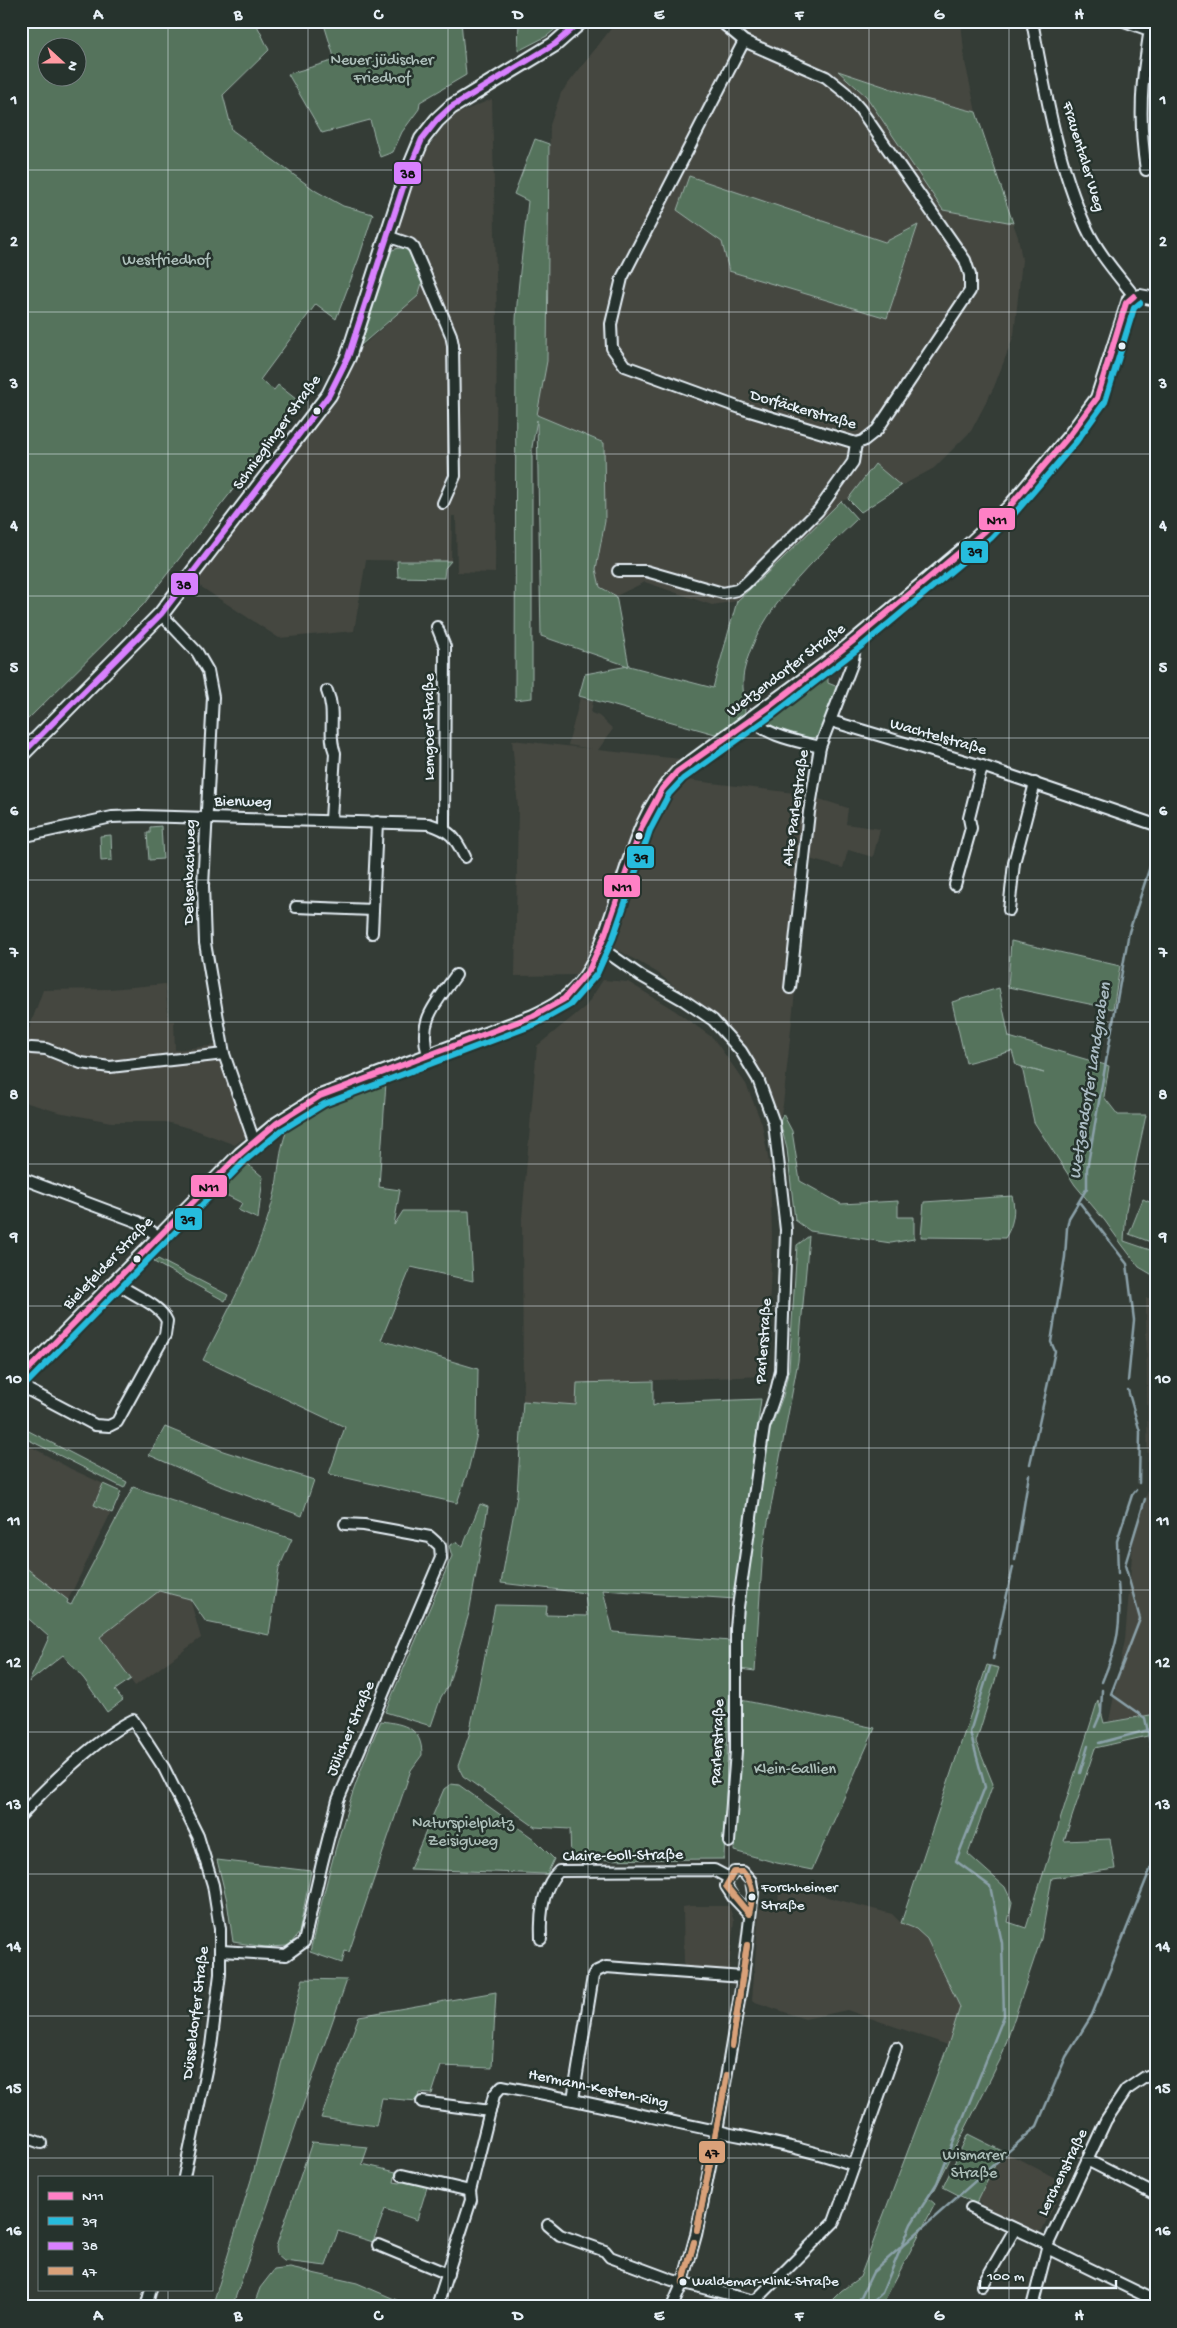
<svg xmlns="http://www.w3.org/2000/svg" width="1177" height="2328" font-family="'Gochi Hand',sans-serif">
	<rect width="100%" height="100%" fill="#343c36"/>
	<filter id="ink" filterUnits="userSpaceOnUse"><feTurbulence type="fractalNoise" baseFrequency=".02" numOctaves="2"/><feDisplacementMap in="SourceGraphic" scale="10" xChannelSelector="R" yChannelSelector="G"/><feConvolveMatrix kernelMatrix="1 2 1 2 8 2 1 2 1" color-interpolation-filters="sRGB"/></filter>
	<g filter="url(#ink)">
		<!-- built -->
		<g fill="#454740" fill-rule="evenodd">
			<path d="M617,21H961L965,62L976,112L913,96L839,72L866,96L943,210L1013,223L1018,237L1022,260L1014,335L994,387L971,431L934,468L901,486L874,464L848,499L841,501L780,561L737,601L712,605L645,582L616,596L600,587L596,569L605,521L602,441L537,416L547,360L550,125L561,93ZM689,176L885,242L918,226L887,318L729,271L722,242Z"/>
			<polygon points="492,99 497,320 495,573 457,572 456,516 452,516 451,561 366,560 354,631 279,638 195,583 345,384 358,350 418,296 422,283 398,229 418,160 452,116"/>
			<polygon points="580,698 593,702 591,713 599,716 613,729 598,750 708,762 687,780 803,794 848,808 846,824 880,829 873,857 848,850 843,868 809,859 783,1105 779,1121 740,1041 658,973 613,947 578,975 515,976 518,808 512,740 592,749 568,745"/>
			<polygon points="603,980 628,982 674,1010 713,1038 746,1084 762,1124 770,1168 772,1235 767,1368 765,1376 578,1383 577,1405 523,1401 522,1218 537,1046 586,1006"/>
			<polygon points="165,984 169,1021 174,1021 175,1050 225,1044 249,1134 235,1145 193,1129 166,1122 111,1122 58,1112 21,1101 21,1043 24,1043 43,990 110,989"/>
			<polygon points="1146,1298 1156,1298 1156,1714 1109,1721 1125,1640 1134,1531 1148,1491"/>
			<polygon points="21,1441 71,1469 121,1492 68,1600 21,1564"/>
			<polygon points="158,1591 190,1599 201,1638 135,1686 100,1637"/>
			<polygon points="779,1884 892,1914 901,1923 916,1929 927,1939 960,2007 948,2045 847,2010 805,2019 752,2001 759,1909 778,1909"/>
			<polygon points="690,1906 729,1906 734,1921 729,1970 684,1966 683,1907"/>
			<polygon points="1003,2151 1065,2183 1042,2230 1037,2234 982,2208 979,2199"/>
		</g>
		<!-- green -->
		<g fill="#54735c" stroke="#9eb2aa" fill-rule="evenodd">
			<path d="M21,21H255L269,50L223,95L232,130L316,191L343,206L373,214L359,258L336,319L316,304L260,380L274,390L278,385L301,403L294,413L290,410L280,423L281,428L143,605L21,726ZM48,48H78V78H48Z"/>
			<polygon points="323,21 461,21 466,75 420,102 419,109 402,132 393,152 380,157 370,120 322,133 288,74 335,60"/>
			<polygon points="519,21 565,21 547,36 518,51"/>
			<polygon points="838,71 913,96 976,112 1013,223 943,210 866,96"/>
			<path d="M535,139L549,144L547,361L537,415L604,443L605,521L596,569L600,587L616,596L629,666L713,688L737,601L780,561L841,501L857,519C814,560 757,612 744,671C741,684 745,701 745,714L715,734L579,696L585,674L628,666L541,636L537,420L532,447V698L515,700L516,320C518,280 524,241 528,201L514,194Z"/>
			<polygon points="689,176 885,242 918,225 887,318 729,271 722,242 677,210"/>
			<polygon points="399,248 407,248 422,283 418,296 361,345 392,250"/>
			<polygon points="875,464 901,486 861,512 848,499"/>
			<polygon points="397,561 451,561 445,568 444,578 398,577"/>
			<path d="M821,675L824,679L828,676V683L838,687L820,735C807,744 784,731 771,725L769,716Z"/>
			<polygon points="161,826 163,859 149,860 147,833 150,833 150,827"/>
			<polygon points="111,835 112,860 101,861 100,836"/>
			<polygon points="1011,941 1120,966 1113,1009 1008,987"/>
			<polygon points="999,988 1009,1037 1109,1066 1104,1097 1118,1115 1146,1115 1126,1210 1124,1241 1156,1252 1156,1277 1139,1267 1123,1246 1105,1221 1075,1185 1034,1122 1022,1067 1044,1073 1016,1065 1012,1051 966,1063 952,1002"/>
			<path d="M386,1082L379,1187L400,1190L394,1225L403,1211H469L473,1281L411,1267L381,1340L478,1369L477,1434L468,1471L457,1503L329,1474L345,1427L203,1360C231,1304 260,1254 275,1192C279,1173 280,1132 294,1120C317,1101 358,1092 386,1082Z"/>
			<polygon points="783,1114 792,1131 800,1181 841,1204 898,1201 898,1217 914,1217 914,1239 891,1243 810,1231 795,1220 787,1149 780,1122"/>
			<path d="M244,1161L263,1177L258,1219L238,1210L242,1203L220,1192C230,1183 235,1171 244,1161Z"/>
			<path d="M1012,1196C1016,1210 1013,1226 1005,1238L921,1237L924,1202Z"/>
			<polygon points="1143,1199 1156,1205 1156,1244 1129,1234"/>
			<polygon points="809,1236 798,1361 763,1549 755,1671 740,1669 741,1630 766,1441 783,1396 789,1369 797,1245"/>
			<polygon points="158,1259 228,1295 225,1301 154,1262"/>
			<polygon points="653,1381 653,1406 661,1403 761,1399 735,1599 603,1590 613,1632 731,1641 724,1859 571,1860 570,1829 535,1827 463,1776 458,1766 469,1735 495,1605 547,1606 546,1615 587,1616 585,1593 501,1583 517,1495 523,1401 576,1405 577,1383"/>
			<polygon points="21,1427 127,1482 124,1488 21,1436"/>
			<polygon points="165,1427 223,1451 314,1480 302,1516 213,1483 149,1455"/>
			<polygon points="103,1484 121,1492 112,1513 94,1505"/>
			<polygon points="133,1487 292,1539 279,1568 269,1635 206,1622 190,1599 159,1591 100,1637 131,1679 115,1690 123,1700 107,1712 84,1679 63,1655 29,1682 49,1637 21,1612 21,1564 68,1600 67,1603 71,1605"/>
			<polygon points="480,1504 488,1507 469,1613 448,1686 441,1697 431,1726 385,1712 452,1556 449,1546 456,1542 463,1546"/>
			<polygon points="987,1665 999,1668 976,1742 993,1784 968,1854 1005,1887 1012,1902 1008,1922 1026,1928 1098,1700 1104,1723 1156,1714 1156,1734 1095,1748 1064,1841 1110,1839 1115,1869 1052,1878 1041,1939 1001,2058 935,2189 928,2198 935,2204 881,2307 825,2307 841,2291 860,2277 948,2045 960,2007 927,1939 916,1929 901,1923"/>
			<polygon points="741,1700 875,1728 812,1870 777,1863 734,1851"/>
			<path d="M381,1721C405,1724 422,1728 422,1755L411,1770L349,1952L345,1951L342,1963L310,1952C328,1873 347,1796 381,1721Z"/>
			<polygon points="451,1784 459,1785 534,1839 554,1859 547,1874 410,1869 444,1789"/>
			<polygon points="217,1860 311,1871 299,1933 289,1946 265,1947 233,1942 227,1901"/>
			<polygon points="303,1979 347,1980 232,2307 212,2307 254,2170"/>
			<polygon points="496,1992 492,2068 441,2066 432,2094 419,2093 417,2101 382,2098 376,2126 321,2118 359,2016"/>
			<polygon points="968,2134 1002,2151 976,2204 943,2187"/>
			<polygon points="312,2142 368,2147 362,2164 396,2172 394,2182 400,2183 406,2180 428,2184 417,2220 385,2209 373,2242 338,2231 326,2266 284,2261 277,2255 276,2247"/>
			<polygon points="290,2268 357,2283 413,2307 253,2307 260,2288 274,2270"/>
		</g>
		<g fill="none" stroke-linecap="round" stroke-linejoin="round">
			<!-- stream -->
			<g stroke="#8ba1a9" stroke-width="2.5">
				<polyline points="1080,1203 1127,1264 1134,1320 1128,1381"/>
				<polyline points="1128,1390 1140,1432 1139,1483"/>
				<polyline points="1030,1464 1055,1351 1051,1342 1065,1257 1067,1228 1069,1218 1087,1188 1087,1169 1129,932 1156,848"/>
				<polyline points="1145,1499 1125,1565 1140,1619 1111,1694 1145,1718 1156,1771"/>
				<polyline points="1015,1560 1029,1475"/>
				<polyline points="1118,1574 1117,1541 1132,1495 1136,1490"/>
				<polyline points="993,1659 1013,1567"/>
				<path d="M1102,1682C1118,1644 1122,1625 1118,1583"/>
				<polyline points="1095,1727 1101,1713 1102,1690"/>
				<polyline points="1099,1743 1156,1728"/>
				<polyline points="1080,1773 1088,1746"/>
				<polyline points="856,2307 873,2272 1037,2126 1066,2057 1092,2015 1156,1855"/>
				<polyline points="866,2307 882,2293 911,2224 937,2183 1004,2016 1002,1943 990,1886 956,1861 985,1787 970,1732 990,1667"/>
			</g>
			<defs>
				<g id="minor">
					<polyline points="720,21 744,41 826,77 846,93 860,109 965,260 970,275 970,291 877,430 863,441 856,443 743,409 625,366 612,348 611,324 622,278 744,41"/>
					<path d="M1032,21C1045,90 1057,163 1086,227C1098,253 1117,274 1134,296"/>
					<polyline points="1124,21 1149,30"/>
					<path d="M1146,170C1140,131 1140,95 1146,56C1148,44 1148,33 1153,21"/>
					<polyline points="387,236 410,244 414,248 451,335 453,345 455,476 443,503"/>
					<polyline points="618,571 646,571 723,593 737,590 745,584 818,511 853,462 856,443"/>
					<polyline points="161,614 197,652 208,671 213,697 203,886 205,943 224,1054 254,1141"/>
					<polyline points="437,627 445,647 444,829"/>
					<path d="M327,691C337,714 327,734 335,753L331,820"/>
					<path d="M752,719C768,737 798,741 820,747"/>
					<polyline points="831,721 982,766 1156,825"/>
					<path d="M21,837L112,817L139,816L429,824C451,831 455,837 465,857"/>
					<polyline points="955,885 971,828 969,818 982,766"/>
					<polyline points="296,907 373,910"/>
					<polyline points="1009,910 1014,863 1035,783"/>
					<polyline points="372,933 377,822"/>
					<polyline points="601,948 641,976 685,1001 713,1020 741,1051 758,1079 774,1123 786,1230 781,1371 775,1395 764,1427 738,1607 736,1629 736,1751 729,1842"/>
					<polyline points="790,988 809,812 820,747 852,664 857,638"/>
					<polyline points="31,1048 46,1049 81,1063 110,1067 224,1054"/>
					<path d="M428,1055C417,1020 437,1002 456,975"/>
					<polyline points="21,1178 138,1222 158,1236"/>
					<path d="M21,1386L95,1425L109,1426L117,1422L165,1335L167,1321C159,1303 129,1294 114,1281"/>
					<path d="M21,1815C47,1786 100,1736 133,1720L164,1768L198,1836L213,1885L220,1929V1974L211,2046L184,2177"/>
					<path d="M541,1939C540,1917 542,1887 559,1871L714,1870L729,1878"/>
					<polyline points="221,1951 286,1955 304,1942 322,1863 338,1800 441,1558 440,1546 430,1537 364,1525 345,1524"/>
					<polyline points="573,2099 593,1976 597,1971 606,1967 743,1977"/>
					<polyline points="422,2102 490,2111"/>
					<polyline points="21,2136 41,2143"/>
					<polyline points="1087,2160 1156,2195"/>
					<polyline points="402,2175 470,2191 471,2200 438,2303 445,2307"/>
					<path d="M470,2191L494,2095L502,2086C574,2099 645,2116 717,2131C763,2141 809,2149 854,2165"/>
					<polyline points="971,2208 1048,2244"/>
					<polyline points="548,2225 560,2235 605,2251 610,2257 672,2280 751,2300 756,2300 834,2222 896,2048"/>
					<polyline points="378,2245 448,2274"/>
					<polyline points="1047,2248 1156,2301"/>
					<polyline points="982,2286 1015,2229"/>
					<polyline points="146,2307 151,2289"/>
					<polyline points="672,2307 683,2282 696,2235 717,2131 743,1977 753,1893 751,1881 743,1872 734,1872 729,1878 726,1886 733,1897 749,1914"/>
					<polyline points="1032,2307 1048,2244 1106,2120 1126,2090 1145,2077 1156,2073"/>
				</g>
				<path id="tertiary" d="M21,1377L240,1154L277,1123L320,1096L533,1016C548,1009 562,1002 574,990C592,971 601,947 609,923C628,871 637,813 677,772L838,654L966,547L1009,507L1069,436L1097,398L1129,299L1140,296L1156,299"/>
				<polyline id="secondary" points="21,755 161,614 329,395 348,357 407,175 422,139 437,120 451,107 555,44 581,21"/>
			</defs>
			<!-- minor casing -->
			<use href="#minor" stroke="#e8f1f8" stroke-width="14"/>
			<!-- tertiary casing -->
			<use href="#tertiary" stroke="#e8f1f8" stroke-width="16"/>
			<!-- secondary casing -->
			<use href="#secondary" stroke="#e8f1f8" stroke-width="18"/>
			<!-- minor -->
			<use href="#minor" stroke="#26332d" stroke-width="10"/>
			<!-- tertiary -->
			<use href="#tertiary" stroke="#26332d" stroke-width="12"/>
			<!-- secondary -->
			<use href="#secondary" stroke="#26332d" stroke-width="14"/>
			<defs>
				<polyline id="bus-1" points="21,1377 240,1154 277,1123 320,1096 533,1016 564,999 589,970 605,935 642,826 662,789 677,772 769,707 857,638 985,531 1009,507 1069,436 1097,398 1126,303 1134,296"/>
				<polyline id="bus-2" points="27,1383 246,1160 282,1130 324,1104 536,1024 570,1005 597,974 613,938 650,830 669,794 683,779 774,714 863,645 991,538 1015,513 1076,442 1105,402 1134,308 1140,303"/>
				<polyline id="bus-3" points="21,755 161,614 329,395 348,357 407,175 422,139 437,120 451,107 555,44 581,21"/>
				<g id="bus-4">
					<path d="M734,1872H743C756,1887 753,1896 749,1914L726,1886Z"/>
					<polyline points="732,2046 747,1945"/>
					<polyline points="732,2046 747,1945"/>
					<polyline points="697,2230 727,2075"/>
					<polyline points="697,2230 727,2075"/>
					<polyline points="683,2282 694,2242"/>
					<polyline points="683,2282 694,2242"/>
				</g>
			</defs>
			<!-- bus-1 casing -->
			<use href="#bus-1" stroke="#26332d" stroke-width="10"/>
			<!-- bus-2 casing -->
			<use href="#bus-2" stroke="#26332d" stroke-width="10"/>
			<!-- bus-3 casing -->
			<use href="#bus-3" stroke="#26332d" stroke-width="10"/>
			<!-- bus-4 casing -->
			<use href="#bus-4" stroke="#26332d" stroke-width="10"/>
			<!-- bus-1 -->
			<use href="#bus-1" stroke="#ff80c5" stroke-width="6"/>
			<!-- bus-2 -->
			<use href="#bus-2" stroke="#26bcdd" stroke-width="6"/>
			<!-- bus-3 -->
			<use href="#bus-3" stroke="#d880ff" stroke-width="6"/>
			<!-- bus-4 -->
			<use href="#bus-4" stroke="#d9a179" stroke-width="6"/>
		</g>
	</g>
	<!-- grid -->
	<path fill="none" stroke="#e8f1f8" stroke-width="1" stroke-opacity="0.55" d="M168,21V2177M308,21V2307M448,21V2307M588,21V2307M729,21V2307M869,21V2307M1009,21V2307M21,170H1156M21,312H1156M21,454H1156M21,596H1156M21,738H1156M21,880H1156M21,1022H1156M21,1164H1156M21,1306H1156M21,1448H1156M21,1590H1156M21,1732H1156M21,1874H1156M21,2016H1156M21,2158H1156M168,2289V2307"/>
	<!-- markers -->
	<g fill="#e8f1f8" stroke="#26332d" stroke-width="2">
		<circle cx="1122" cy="346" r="4.5"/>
		<circle cx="317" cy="411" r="4.5"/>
		<circle cx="639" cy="836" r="4.5"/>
		<circle cx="137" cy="1259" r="4.5"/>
		<circle cx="752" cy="1897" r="4.5"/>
		<circle cx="683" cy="2282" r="4.5"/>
	</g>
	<g text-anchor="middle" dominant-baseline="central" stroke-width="5" stroke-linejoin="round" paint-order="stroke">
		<!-- bus labels -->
		<g font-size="15" fill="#e8f1f8" stroke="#26332d" text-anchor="start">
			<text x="761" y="1888">Forchheimer<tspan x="761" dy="18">Straße</tspan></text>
			<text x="692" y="2282">Waldemar-Klink-Straße</text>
		</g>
		<!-- park labels -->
		<g font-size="16" fill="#adbfba" stroke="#26332d">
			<text x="382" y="61">Neuer jüdischer<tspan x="382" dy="18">Friedhof</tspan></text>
			<text x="166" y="261">Westfriedhof</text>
			<text x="795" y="1770">Klein-Gallien</text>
			<text x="463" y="1824">Naturspielplatz<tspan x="463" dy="18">Zeisigweg</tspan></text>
			<text x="974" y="2156">Wismarer<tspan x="974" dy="18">Straße</tspan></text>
		</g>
		<!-- street labels -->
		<g font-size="16" fill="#e8f1f8" stroke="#26332d">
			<text transform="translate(1082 157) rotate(73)">Frauentaler Weg</text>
			<text transform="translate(803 411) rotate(16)">Dorfäckerstraße</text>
			<text transform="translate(278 433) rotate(-54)">Schnieglinger Straße</text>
			<text transform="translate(787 671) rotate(-37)">Wetzendorfer Straße</text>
			<text transform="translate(430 727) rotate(-90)">Lemgoer Straße</text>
			<text transform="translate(938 738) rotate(16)">Wachtelstraße</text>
			<text transform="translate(243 803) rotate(1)">Bienweg</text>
			<text transform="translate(797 808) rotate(-82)">Alte Parlerstraße</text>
			<text transform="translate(191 872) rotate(-89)">Delsenbachweg</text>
			<text transform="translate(109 1264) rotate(-46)">Bielefelder Straße</text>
			<text transform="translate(765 1341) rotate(-86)">Parlerstraße</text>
			<text transform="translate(352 1729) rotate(-67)">Jülicher Straße</text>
			<text transform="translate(719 1742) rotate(-88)">Parlerstraße</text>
			<text transform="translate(623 1857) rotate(-1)">Claire-Goll-Straße</text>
			<text transform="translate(197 2013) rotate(-83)">Düsseldorfer Straße</text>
			<text transform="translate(598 2090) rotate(12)">Hermann-Kesten-Ring</text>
			<text transform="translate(1064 2173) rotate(-64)">Lerchenstraße</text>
		</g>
		<!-- water labels -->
		<g font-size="18" font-style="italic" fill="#aabbc3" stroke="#26332d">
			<text transform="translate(1091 1081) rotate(-81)">Wetzendorfer Landgraben</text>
		</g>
	</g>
	<g stroke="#26332d" stroke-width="2">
		<rect x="393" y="161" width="29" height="24" rx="5" fill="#d880ff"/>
		<rect x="978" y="507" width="38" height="24" rx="5" fill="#ff80c5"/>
		<rect x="960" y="540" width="29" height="24" rx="5" fill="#26bcdd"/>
		<rect x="170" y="572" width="29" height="24" rx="5" fill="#d880ff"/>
		<rect x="626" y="845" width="29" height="24" rx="5" fill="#26bcdd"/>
		<rect x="603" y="874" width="38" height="24" rx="5" fill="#ff80c5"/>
		<rect x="190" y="1174" width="38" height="24" rx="5" fill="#ff80c5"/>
		<rect x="174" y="1207" width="29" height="24" rx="5" fill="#26bcdd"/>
		<rect x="698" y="2140" width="28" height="24" rx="5" fill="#d9a179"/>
	</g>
	<g font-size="14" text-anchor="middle" font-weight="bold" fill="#111">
		<text x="408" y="178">38</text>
		<text x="997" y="524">N11</text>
		<text x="975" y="556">39</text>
		<text x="184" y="589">38</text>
		<text x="641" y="862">39</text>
		<text x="622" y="891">N11</text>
		<text x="209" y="1191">N11</text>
		<text x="188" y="1224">39</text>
		<text x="712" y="2157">47</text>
	</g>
	<!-- margin -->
	<rect width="1177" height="2328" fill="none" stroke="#26332d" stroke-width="55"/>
	<!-- legend -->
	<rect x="38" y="2176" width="175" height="115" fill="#26332d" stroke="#747f7e"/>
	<rect x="48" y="2192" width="25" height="8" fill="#ff80c5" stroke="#747f7e"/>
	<text x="82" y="2200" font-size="15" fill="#e8f1f8">N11</text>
	<rect x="48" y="2217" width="25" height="8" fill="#26bcdd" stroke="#747f7e"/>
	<text x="82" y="2226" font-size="15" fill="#e8f1f8">39</text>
	<rect x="48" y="2242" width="25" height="8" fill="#d880ff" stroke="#747f7e"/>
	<text x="82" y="2250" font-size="15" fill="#e8f1f8">38</text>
	<rect x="48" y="2267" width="25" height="8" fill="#d9a179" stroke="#747f7e"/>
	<text x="82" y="2276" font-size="15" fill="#e8f1f8">47</text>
	<!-- north arrow -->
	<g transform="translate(62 62) rotate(111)"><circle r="24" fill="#26332d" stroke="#747f7e"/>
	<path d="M0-4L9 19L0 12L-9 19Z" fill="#ff9aa2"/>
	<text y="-8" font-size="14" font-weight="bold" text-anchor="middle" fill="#e8f1f8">N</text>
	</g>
	<!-- scale -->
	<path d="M980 2280v8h136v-8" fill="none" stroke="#e8f1f8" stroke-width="2.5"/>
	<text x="987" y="2280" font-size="15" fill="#e8f1f8" stroke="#26332d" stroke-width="4" paint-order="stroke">100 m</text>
	<rect x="28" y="28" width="1122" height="2272" fill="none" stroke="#e8f1f8" stroke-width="2"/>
	<g font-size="16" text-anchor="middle" font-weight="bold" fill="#e8f1f8">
		<text x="98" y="19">A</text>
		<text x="238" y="19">B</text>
		<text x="378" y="19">C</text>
		<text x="518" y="19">D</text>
		<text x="659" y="19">E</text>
		<text x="799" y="19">F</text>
		<text x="939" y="19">G</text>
		<text x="1079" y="19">H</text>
		<text x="14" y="104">1</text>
		<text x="1163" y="104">1</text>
		<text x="14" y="246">2</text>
		<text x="1163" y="246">2</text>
		<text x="14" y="388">3</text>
		<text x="1163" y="388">3</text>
		<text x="14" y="530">4</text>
		<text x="1163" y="530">4</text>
		<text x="14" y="672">5</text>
		<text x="1163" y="672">5</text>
		<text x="14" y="815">6</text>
		<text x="1163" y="815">6</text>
		<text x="14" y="957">7</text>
		<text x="1163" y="957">7</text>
		<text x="14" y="1099">8</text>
		<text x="1163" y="1099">8</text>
		<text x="14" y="1241">9</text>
		<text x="1163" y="1241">9</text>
		<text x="14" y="1383">10</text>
		<text x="1163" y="1383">10</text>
		<text x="14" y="1525">11</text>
		<text x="1163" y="1525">11</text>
		<text x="14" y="1667">12</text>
		<text x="1163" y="1667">12</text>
		<text x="14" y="1809">13</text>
		<text x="1163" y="1809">13</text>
		<text x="14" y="1951">14</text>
		<text x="1163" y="1951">14</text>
		<text x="14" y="2093">15</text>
		<text x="1163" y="2093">15</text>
		<text x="14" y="2235">16</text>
		<text x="1163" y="2235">16</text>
		<text x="98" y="2320">A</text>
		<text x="238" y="2320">B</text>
		<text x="378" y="2320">C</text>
		<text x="518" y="2320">D</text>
		<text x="659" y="2320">E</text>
		<text x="799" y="2320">F</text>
		<text x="939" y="2320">G</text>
		<text x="1079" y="2320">H</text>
	</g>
</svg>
